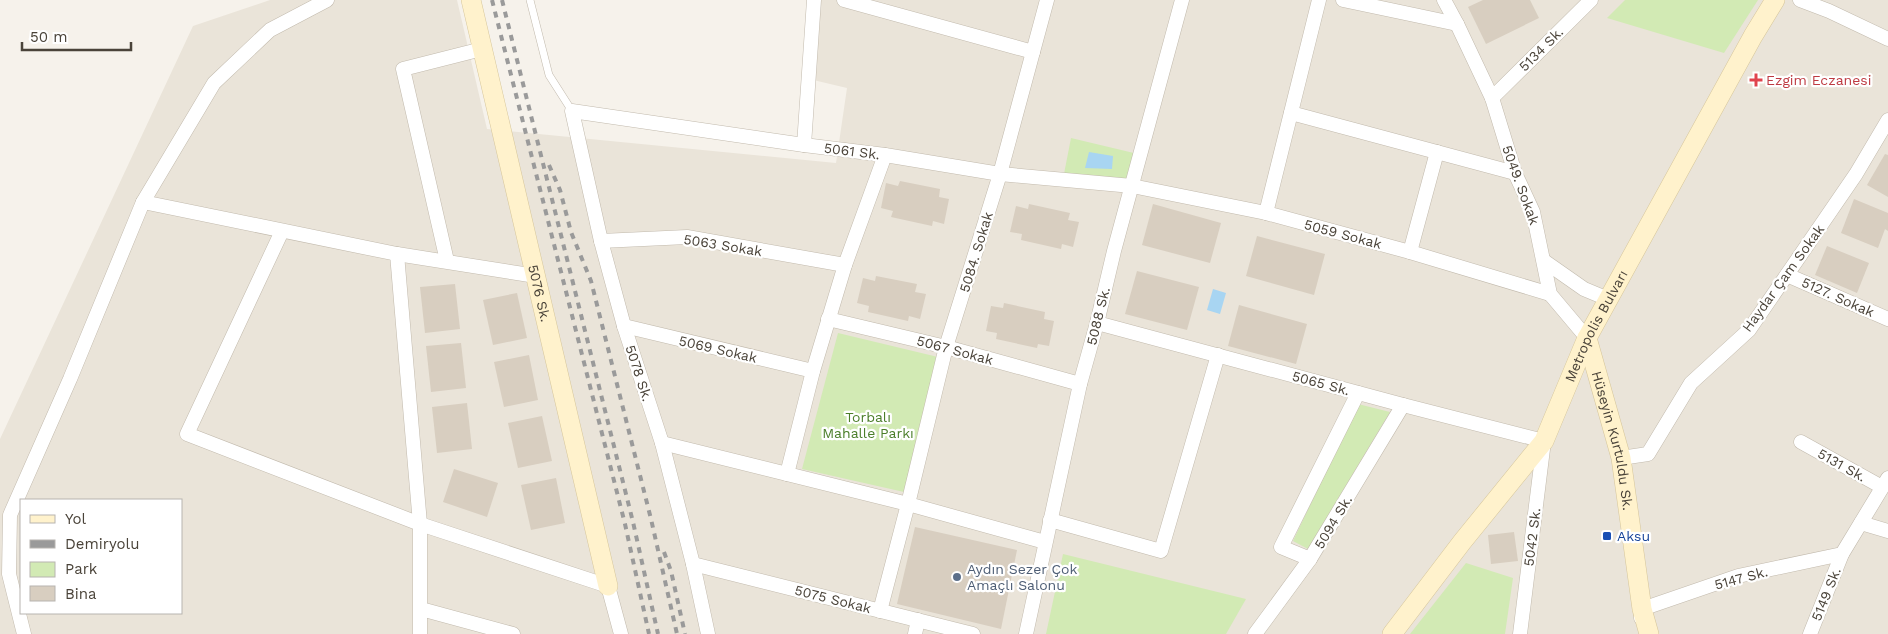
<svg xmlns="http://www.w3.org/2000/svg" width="1888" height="634" font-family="'Work Sans',sans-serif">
	<rect width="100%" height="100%" fill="#f6f2eb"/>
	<!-- residential -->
	<path fill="#eae4d9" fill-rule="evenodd" d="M270,0H457L487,129L836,163L847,88L809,79L812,0H1888V634H0V439L193,26ZM21,500H181V613H21Z"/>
	<!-- green -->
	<g fill="#d2eab4">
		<polygon points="1625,0 1758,0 1724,53 1607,18"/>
		<polygon points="1071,138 1138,154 1132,186 1063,179"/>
		<polygon points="838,333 938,357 904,492 802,469"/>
		<polygon points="1358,404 1390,412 1308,549 1293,541"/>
		<polygon points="1063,554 1246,599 1226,634 1046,634"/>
		<polygon points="1466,563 1513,578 1505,634 1410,634"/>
	</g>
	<!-- water -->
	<g fill="#a8d5f2">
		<polygon points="1089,152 1113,156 1112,169 1085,168"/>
		<polygon points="1213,289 1226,293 1220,314 1207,310"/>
	</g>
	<!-- building -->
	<g fill="#d8cec0">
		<polygon points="1483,0 1530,0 1539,18 1486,44 1468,7"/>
		<polygon points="1885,154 1888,155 1888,197 1867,185"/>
		<polygon points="900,181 940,189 939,197 949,199 944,224 933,221 932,226 891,217 893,211 881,208 886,183 898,186"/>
		<polygon points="1854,199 1888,213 1888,231 1885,229 1878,248 1841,233"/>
		<polygon points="1029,204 1070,213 1068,220 1079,222 1073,247 1062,244 1061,249 1021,240 1022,234 1010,232 1016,206 1028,209"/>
		<polygon points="1153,204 1221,223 1210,263 1142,245"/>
		<polygon points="1257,236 1325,254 1314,295 1246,276"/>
		<polygon points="1827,246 1869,263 1857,293 1815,275"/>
		<polygon points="1137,271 1199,287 1187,330 1125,314"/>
		<polygon points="876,276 917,284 915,292 926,294 920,319 909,316 908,321 868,312 869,306 857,303 863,278 875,281"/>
		<polygon points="455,284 460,329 425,333 420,287"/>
		<polygon points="517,293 527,338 493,345 483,300"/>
		<polygon points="1004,303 1045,312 1044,319 1054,321 1049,346 1038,344 1037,348 996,339 997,333 986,331 991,306 1003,308"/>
		<polygon points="1239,305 1307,324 1296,364 1228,346"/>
		<polygon points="461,343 466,388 431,392 426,346"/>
		<polygon points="529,355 538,400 504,407 494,362"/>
		<polygon points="467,403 472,449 437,453 432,407"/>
		<polygon points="542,416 552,461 518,468 508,423"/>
		<polygon points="454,469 498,483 487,517 443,502"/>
		<polygon points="556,478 565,523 531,530 521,485"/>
		<polygon points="915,527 1017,550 1001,629 897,604"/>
		<polygon points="1514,532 1518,561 1491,564 1488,535"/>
	</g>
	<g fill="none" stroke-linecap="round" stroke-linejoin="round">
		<defs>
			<polyline id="lane" points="530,0 549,75 572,111"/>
			<g id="street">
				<polyline points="844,0 1033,52"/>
				<polyline points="1343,0 1457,24"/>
				<polyline points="1444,0 1457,24 1492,98 1515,173 1533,212 1550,294 1587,338"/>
				<polyline points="1800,0 1829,11 1888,39"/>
				<polyline points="1492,98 1591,0"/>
				<polyline points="1291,113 1515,173"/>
				<polyline points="804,145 814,0"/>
				<polyline points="143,202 397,254 536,276"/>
				<polyline points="1266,213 1319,0"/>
				<polyline points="282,231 187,434 420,524 608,586 621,634"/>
				<polyline points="601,241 687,237 845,265"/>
				<polyline points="1410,252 1437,152"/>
				<polyline points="397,254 420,524 420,634"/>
				<polyline points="447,261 403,69 482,49"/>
				<polyline points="1544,261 1584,289 1608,299"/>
				<polyline points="1787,275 1888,319"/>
				<polyline points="828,319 946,347 1080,384"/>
				<polyline points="1097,323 1403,405 1544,441 1520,634"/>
				<polyline points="624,326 813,371"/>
				<polyline points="1801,442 1882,487"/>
				<polyline points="662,443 908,504 1045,542"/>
				<polyline points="1621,458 1648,454 1691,383 1749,330 1856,174 1888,120"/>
				<polyline points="787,474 813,371 845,265 885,155"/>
				<polyline points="1050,520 1161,551 1218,355"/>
				<polyline points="1861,523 1888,531"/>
				<polyline points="1310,559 1281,547 1358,393"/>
				<polyline points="693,564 973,634"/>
				<polyline points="421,609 513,634"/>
				<polyline points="880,611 908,504 946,347 1000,174 1047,0"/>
				<polyline points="1641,618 1642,609 1738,576 1842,554"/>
				<polyline points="24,634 9,574 10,515 70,379 143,202 214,83 270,30 327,0"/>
				<polyline points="708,634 693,564 662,443 624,326 601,241 572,111 804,145 885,155 1000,174 1132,186 1266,213 1410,252 1550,294"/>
				<polyline points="915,634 918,620"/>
				<polyline points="1026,634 1080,384 1097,323 1114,251 1182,0"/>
				<polyline points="1255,634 1310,559 1403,405"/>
				<polyline points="1810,634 1842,554 1888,478"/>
			</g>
			<g id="secondary">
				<path id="s1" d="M471,0L608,586"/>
				<path id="s2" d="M1587,338L1621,458L1642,609L1649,634"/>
				<path id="s3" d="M1392,634L1462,542L1544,441L1587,338L1753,36L1775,0"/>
			</g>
		</defs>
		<!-- lane casing -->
		<use href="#lane" stroke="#c2baad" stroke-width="8"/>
		<!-- street casing -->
		<use href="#street" stroke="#c2baad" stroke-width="15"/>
		<!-- secondary casing -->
		<use href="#secondary" stroke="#d6c69b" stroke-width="20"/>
		<!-- lane -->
		<use href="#lane" stroke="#fff" stroke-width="7"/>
		<!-- street -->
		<use href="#street" stroke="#fff" stroke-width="14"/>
		<!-- secondary -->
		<use href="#secondary" stroke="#fff2cc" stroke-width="19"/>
		<!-- rail -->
		<g stroke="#9a9a9a" stroke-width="4" stroke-dasharray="6 6" stroke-linecap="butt">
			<polyline points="492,0 625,524 649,634"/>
			<polyline points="502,0 633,522 658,634"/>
			<polyline points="549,165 560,190 571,232 591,281 651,519 677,634"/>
			<polyline points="664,552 671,571 685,634"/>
		</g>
	</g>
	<!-- markers -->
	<path fill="#e0444e" stroke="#fff" stroke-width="2" d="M1753.5 72.5h5v5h5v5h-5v5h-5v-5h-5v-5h5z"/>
	<rect fill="#1a4fb4" stroke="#fff" stroke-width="2" x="1602" y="531" width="10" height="10" rx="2.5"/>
	<circle fill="#5c6f8a" stroke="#fff" stroke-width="2" cx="957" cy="577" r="5"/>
	<g text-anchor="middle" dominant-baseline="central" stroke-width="4.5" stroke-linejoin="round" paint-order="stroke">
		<!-- street labels -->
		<g font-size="14" fill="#4a4339" stroke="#fff">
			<text transform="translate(1541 49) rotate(-45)">5134 Sk.</text>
			<text transform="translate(852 151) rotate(7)">5061 Sk.</text>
			<text transform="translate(1521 185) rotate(70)">5049. Sokak</text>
			<text transform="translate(1343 234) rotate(15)">5059 Sokak</text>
			<text transform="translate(723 245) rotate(9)">5063 Sokak</text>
			<text transform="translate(976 252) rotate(-73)">5084. Sokak</text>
			<text transform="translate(1783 278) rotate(-54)">Haydar Çam Sokak</text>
			<text stroke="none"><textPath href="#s1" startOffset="301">5076 Sk.</textPath></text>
			<text transform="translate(1838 297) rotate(24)">5127. Sokak</text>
			<text transform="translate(1098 316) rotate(-76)">5088 Sk.</text>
			<text stroke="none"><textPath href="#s3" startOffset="372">Metropolis Bulvarı</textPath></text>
			<text transform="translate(718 349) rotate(13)">5069 Sokak</text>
			<text transform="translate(955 350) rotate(15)">5067 Sokak</text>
			<text transform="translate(639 373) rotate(72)">5078 Sk.</text>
			<text transform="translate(1321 383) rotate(15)">5065 Sk.</text>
			<text stroke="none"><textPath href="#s2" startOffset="106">Hüseyin Kurtuldu Sk.</textPath></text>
			<text transform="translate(1842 465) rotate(29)">5131 Sk.</text>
			<text transform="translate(1333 522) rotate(-59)">5094 Sk.</text>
			<text transform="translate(1532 537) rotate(-83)">5042 Sk.</text>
			<text transform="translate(1741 578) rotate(-15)">5147 Sk.</text>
			<text transform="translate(1826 594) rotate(-68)">5149 Sk.</text>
			<text transform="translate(833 599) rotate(14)">5075 Sokak</text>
		</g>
		<!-- health labels -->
		<g font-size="14" fill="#be3a42" stroke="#fff" text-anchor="start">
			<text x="1766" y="80">Ezgim Eczanesi</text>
		</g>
		<!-- park labels -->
		<g font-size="14" fill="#4b7e2a" stroke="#fff">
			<text x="868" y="417">Torbalı<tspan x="868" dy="16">Mahalle Parkı</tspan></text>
		</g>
		<!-- transit labels -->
		<g font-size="14" fill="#164399" stroke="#fff" text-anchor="start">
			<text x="1617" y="536">Aksu</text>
		</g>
		<!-- service labels -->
		<g font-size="14" fill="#4e5e75" stroke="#fff" text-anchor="start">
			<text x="967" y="569">Aydın Sezer Çok<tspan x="967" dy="16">Amaçlı Salonu</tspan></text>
		</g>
	</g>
	<!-- legend -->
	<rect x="20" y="499" width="162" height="115" fill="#ffffff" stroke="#b7b4b0"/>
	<rect x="30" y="515" width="25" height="8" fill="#fff2cc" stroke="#b7b4b0"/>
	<text x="65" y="524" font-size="15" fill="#4a4339">Yol</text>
	<rect x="30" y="540" width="25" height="8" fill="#9a9a9a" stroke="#b7b4b0"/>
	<text x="65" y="549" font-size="15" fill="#4a4339">Demiryolu</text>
	<rect x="30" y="562" width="25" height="15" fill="#d2eab4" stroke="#b7b4b0"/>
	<text x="65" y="574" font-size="15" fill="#4a4339">Park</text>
	<rect x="30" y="586" width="25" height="15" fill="#d8cec0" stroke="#b7b4b0"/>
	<text x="65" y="599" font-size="15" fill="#4a4339">Bina</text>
	<!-- scale -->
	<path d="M22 42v8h109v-8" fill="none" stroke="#4a4339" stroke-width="2.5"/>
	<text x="30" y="42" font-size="15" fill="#4a4339" stroke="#ffffff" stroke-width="4" paint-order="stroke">50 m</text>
</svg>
